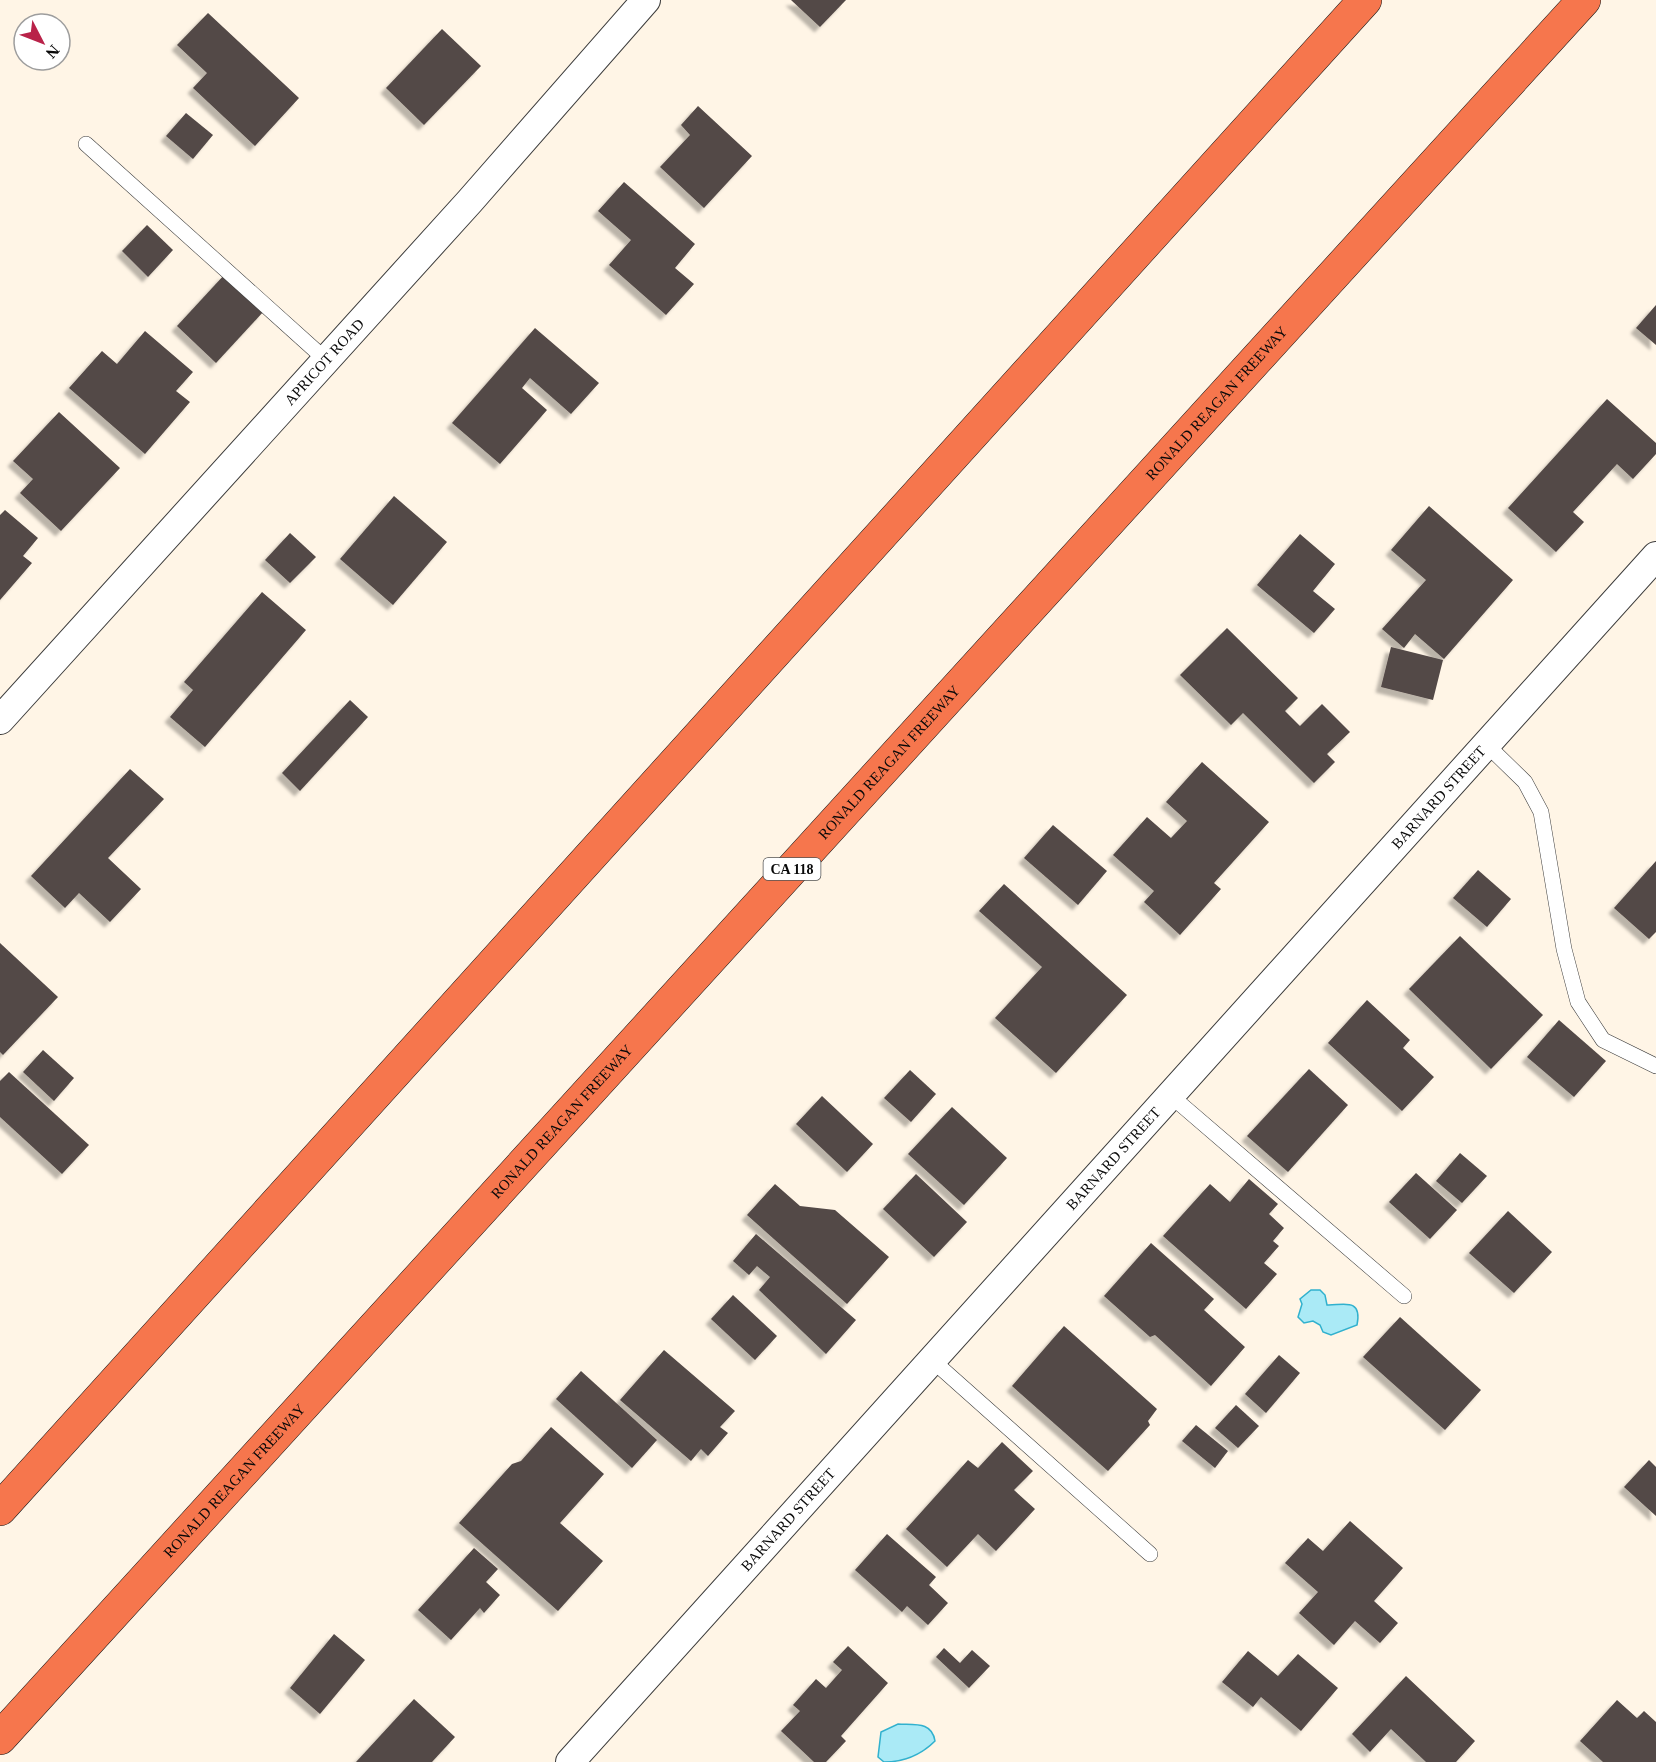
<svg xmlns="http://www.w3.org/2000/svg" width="1656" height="1762" font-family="Georgia,serif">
	<defs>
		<filter id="shadow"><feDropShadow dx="-5.5" dy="5.5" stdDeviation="1.5" flood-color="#0004"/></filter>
	</defs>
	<rect width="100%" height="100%" fill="#fff5e6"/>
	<!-- water -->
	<g fill="#aaeaf6" stroke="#31b1ce" stroke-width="1.5">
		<path d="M1311,1290H1320L1325,1295L1327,1305C1340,1306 1363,1296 1357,1325L1331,1335L1323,1332L1320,1325L1313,1321L1304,1323L1298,1317L1302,1304L1300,1299Z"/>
		<path d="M898,1724C914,1725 932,1721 935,1741C921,1755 904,1762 884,1762L878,1757L881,1732Z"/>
	</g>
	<!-- building -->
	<g fill="#524846" filter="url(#shadow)">
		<polygon points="791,0 846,0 820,27"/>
		<polygon points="208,13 299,98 255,146 193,88 207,73 177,45"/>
		<polygon points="442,29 481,66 424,125 386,88"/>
		<polygon points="698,106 752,156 704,208 660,167 690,135 681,125"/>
		<polygon points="186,113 213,135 193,159 166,136"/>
		<polygon points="624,182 695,244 675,268 694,284 666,315 609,265 631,240 598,211"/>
		<polygon points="147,225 173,250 148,277 122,251"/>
		<polygon points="225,274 264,311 216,363 177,326"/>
		<polygon points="1656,305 1656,345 1636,328"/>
		<polygon points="535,328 599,383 571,414 530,378 522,388 547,410 500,464 452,423"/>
		<polygon points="145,331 193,372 176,391 190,402 145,454 69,388 102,351 117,364"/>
		<polygon points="1607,399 1656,443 1656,454 1633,479 1617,464 1573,512 1584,522 1556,552 1508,508"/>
		<polygon points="59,412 120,468 61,531 20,493 33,479 13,461"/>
		<polygon points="394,496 447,542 393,605 340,559"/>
		<polygon points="1429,506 1513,580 1444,659 1415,634 1404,648 1382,629 1426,580 1391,550"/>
		<polygon points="5,510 38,538 23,556 32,563 0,600 0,515"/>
		<polygon points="290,533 316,557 290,583 265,560"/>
		<polygon points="1300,534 1335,564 1313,591 1335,609 1314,633 1257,585"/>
		<polygon points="262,592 306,630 205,747 170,717 193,690 184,682"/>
		<polygon points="1227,628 1298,698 1285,711 1300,726 1322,704 1350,732 1327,754 1335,762 1314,783 1243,713 1231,725 1180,675"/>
		<polygon points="1391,647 1443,660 1433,700 1381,687"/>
		<polygon points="350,700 368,717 300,791 282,773"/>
		<polygon points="1202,762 1269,822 1214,883 1221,889 1180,935 1144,902 1154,891 1113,855 1147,817 1171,838 1187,821 1166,802"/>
		<polygon points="130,769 164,799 108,858 141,889 110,922 79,893 65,908 31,876"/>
		<polygon points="1053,825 1107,871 1078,905 1024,858"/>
		<polygon points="1656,861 1656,932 1649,939 1614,908"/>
		<polygon points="1478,870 1511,899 1487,927 1453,898"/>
		<polygon points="1004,884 1127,995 1056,1073 995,1018 1042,967 979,911"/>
		<polygon points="1460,936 1543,1015 1491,1069 1409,989"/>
		<polygon points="0,943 58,997 3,1055 0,1052"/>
		<polygon points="1367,1000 1410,1040 1403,1048 1434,1077 1402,1111 1328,1043"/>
		<polygon points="1559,1020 1606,1061 1574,1097 1527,1057"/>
		<polygon points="43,1050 74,1078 54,1101 23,1072"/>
		<polygon points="1309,1069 1348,1105 1288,1172 1247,1136"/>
		<polygon points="910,1070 936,1094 911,1122 884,1098"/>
		<polygon points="9,1072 89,1145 62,1174 0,1117 0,1081"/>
		<polygon points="822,1096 873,1144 847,1172 796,1124"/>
		<polygon points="952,1107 1007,1158 964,1205 908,1154"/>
		<polygon points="1460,1153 1487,1176 1462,1203 1436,1181"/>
		<polygon points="1416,1173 1457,1210 1430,1239 1389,1202"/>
		<polygon points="916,1174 967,1222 934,1257 883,1209"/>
		<polygon points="1249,1179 1278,1204 1269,1214 1284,1228 1273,1241 1279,1246 1264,1263 1277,1274 1246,1309 1163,1236 1210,1184 1230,1202"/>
		<polygon points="775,1184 800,1206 835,1210 889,1257 847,1304 747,1215"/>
		<polygon points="1508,1211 1552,1252 1514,1293 1469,1253"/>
		<polygon points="756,1234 856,1320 826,1354 759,1290 770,1277 757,1266 749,1275 733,1261"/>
		<polygon points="1151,1243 1214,1299 1204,1310 1245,1347 1211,1386 1155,1335 1150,1337 1104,1296"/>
		<polygon points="733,1295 777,1336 755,1360 711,1319"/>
		<polygon points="1400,1317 1481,1390 1445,1430 1363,1357"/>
		<polygon points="1064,1326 1157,1409 1148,1421 1150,1425 1108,1471 1012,1386"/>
		<polygon points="664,1350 735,1411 720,1427 728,1433 708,1456 701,1449 691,1461 620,1400"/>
		<polygon points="1279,1355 1300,1373 1266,1413 1245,1394"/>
		<polygon points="581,1371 657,1440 632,1468 556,1399"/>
		<polygon points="1236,1405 1259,1426 1238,1448 1215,1428"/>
		<polygon points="1196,1425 1228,1451 1215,1468 1182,1441"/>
		<polygon points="551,1427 604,1474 560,1523 603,1561 558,1611 459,1523 512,1464 521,1461"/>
		<polygon points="1002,1442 1033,1471 1014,1490 1035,1509 996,1551 978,1534 947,1567 906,1529 968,1460 978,1468"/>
		<polygon points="1649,1460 1656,1467 1656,1516 1624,1487"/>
		<polygon points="1350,1521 1403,1568 1374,1601 1398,1623 1380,1643 1355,1621 1334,1645 1299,1613 1318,1592 1285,1563 1308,1538 1323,1551"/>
		<polygon points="887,1534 936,1577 929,1585 948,1603 928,1625 907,1606 902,1612 855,1570"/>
		<polygon points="474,1548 498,1569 486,1582 500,1595 484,1613 480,1608 451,1640 418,1610"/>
		<polygon points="334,1634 365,1660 320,1714 290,1688"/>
		<polygon points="848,1646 888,1683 841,1736 846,1741 826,1762 814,1762 781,1731 800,1711 793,1705 816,1679 826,1688 842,1670 833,1662"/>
		<polygon points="944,1648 960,1663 972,1650 990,1666 969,1688 936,1657"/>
		<polygon points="1248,1651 1278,1676 1298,1654 1338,1688 1301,1731 1261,1697 1253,1707 1222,1682"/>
		<polygon points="1406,1676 1475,1741 1456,1762 1426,1762 1391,1729 1370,1752 1352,1734"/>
		<polygon points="414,1699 455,1737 432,1762 356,1762"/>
		<polygon points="1617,1700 1637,1718 1644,1711 1656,1722 1656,1762 1603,1762 1580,1741"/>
	</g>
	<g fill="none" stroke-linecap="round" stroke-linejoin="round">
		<defs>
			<g id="lane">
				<polyline points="86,144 326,360"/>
				<polyline points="1487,745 1525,782 1541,812 1564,949 1578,1002 1603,1040 1656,1066"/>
				<polyline points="1170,1095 1404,1296"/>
				<polyline points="932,1360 1150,1554"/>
			</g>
			<g id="street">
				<path id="s1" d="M0,720L470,201L646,0"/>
				<path id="s2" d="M570,1762L1656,556"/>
			</g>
			<g id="highway">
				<polyline points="0,1509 1365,0"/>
				<path id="s3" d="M0,1738L1584,0"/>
			</g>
		</defs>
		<!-- lane casing -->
		<use href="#lane" stroke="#3c3c3c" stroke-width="16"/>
		<!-- street casing -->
		<use href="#street" stroke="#3c3c3c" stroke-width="30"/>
		<!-- highway casing -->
		<use href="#highway" stroke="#1a1a1a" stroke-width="34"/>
		<!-- lane -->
		<use href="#lane" stroke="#fff" stroke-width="15"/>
		<!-- street -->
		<use href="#street" stroke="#fff" stroke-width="28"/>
		<!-- highway -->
		<use href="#highway" stroke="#f6764d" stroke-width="33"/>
	</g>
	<g text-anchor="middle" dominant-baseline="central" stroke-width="6" stroke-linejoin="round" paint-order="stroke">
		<!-- shield labels -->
		<rect fill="#fff" stroke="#535353" stroke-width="1.5" x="763.5" y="858" width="57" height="22" rx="4.5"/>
		<g font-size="14" font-weight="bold" fill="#090909">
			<text x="792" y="869">CA 118</text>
		</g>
		<!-- street labels -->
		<g font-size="15" fill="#090909" stroke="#fff">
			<text stroke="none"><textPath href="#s1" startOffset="483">APRICOT ROAD</textPath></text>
			<text stroke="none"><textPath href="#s3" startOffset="1806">RONALD REAGAN FREEWAY</textPath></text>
			<text stroke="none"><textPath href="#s3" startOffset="1320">RONALD REAGAN FREEWAY</textPath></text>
			<text stroke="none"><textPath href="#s2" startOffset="1298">BARNARD STREET</textPath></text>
			<text stroke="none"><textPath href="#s3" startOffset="834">RONALD REAGAN FREEWAY</textPath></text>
			<text stroke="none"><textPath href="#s2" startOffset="812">BARNARD STREET</textPath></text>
			<text stroke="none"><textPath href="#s3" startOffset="348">RONALD REAGAN FREEWAY</textPath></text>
			<text stroke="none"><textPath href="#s2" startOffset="326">BARNARD STREET</textPath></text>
		</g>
	</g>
	<!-- north arrow -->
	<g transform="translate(42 42) rotate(132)"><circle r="28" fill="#ffffff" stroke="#9d9d9d" stroke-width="1.5"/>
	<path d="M0-4.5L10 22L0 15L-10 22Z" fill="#b92249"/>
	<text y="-9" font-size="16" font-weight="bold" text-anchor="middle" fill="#090909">N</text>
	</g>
</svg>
